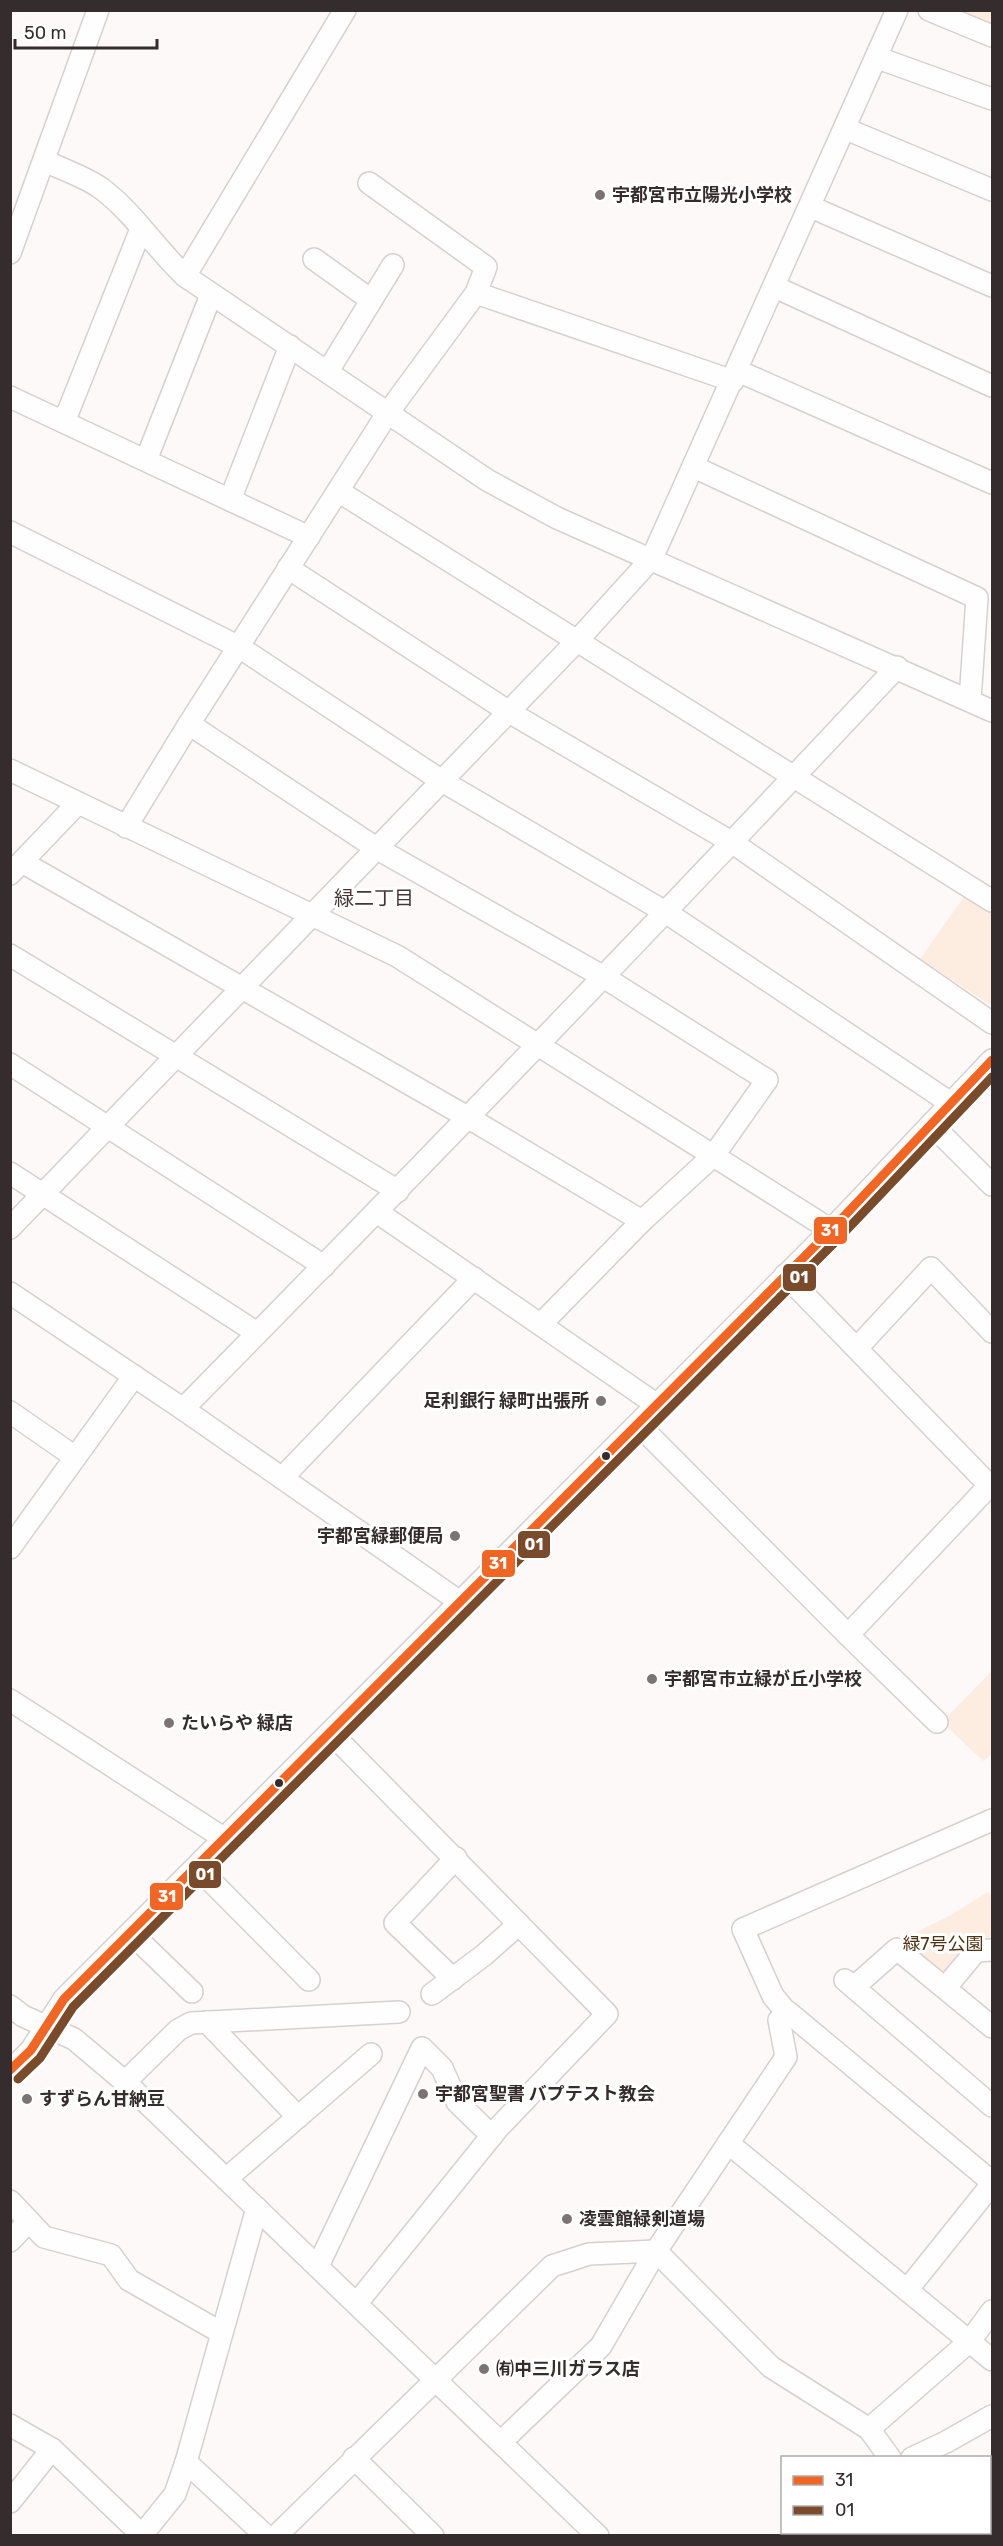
<svg xmlns="http://www.w3.org/2000/svg" width="1003" height="2546" font-family="Rubik,'Noto Sans JP',sans-serif">
	<rect width="100%" height="100%" fill="#fdf9f9"/>
	<!-- green -->
	<g fill="#fdede0">
		<polygon points="960,11 992,11 992,24"/>
		<polygon points="966,894 992,910 992,1006 920,959"/>
		<polygon points="992,1671 992,1754 983,1761 942,1722"/>
		<polygon points="988,1892 992,1896 992,1945 951,1970 939,1972 900,1940 951,1915"/>
	</g>
	<g fill="none" stroke-linecap="round" stroke-linejoin="round">
		<!-- stream -->
		<g stroke="#d6a5d3" stroke-width="6">
			<polyline points="990,2498 992,2496"/>
			<polyline points="931,2536 934,2532"/>
		</g>
		<defs>
			<g id="minor">
				<polyline points="929,10 992,36"/>
				<polyline points="878,58 992,99"/>
				<polyline points="846,129 992,190"/>
				<path d="M44,161C62,169 86,177 102,189C134,213 156,249 185,276L487,480L557,518L992,711"/>
				<polyline points="369,183 486,267 476,293"/>
				<polyline points="811,207 992,286"/>
				<polyline points="10,253 98,10"/>
				<polyline points="314,259 371,300"/>
				<polyline points="185,276 345,10"/>
				<polyline points="775,287 992,386"/>
				<polyline points="328,371 393,265"/>
				<polyline points="738,371 992,483"/>
				<polyline points="10,397 309,537"/>
				<polyline points="64,422 141,229"/>
				<polyline points="146,460 211,295"/>
				<polyline points="694,467 977,598 970,700"/>
				<polyline points="338,491 992,901"/>
				<polyline points="230,500 290,346"/>
				<polyline points="10,532 239,647 442,781 667,913 952,1104"/>
				<polyline points="288,568 509,712 733,843 992,1023"/>
				<polyline points="189,724 376,848 602,976 767,1080 714,1155 642,1221 541,1324"/>
				<polyline points="10,770 397,956 831,1230"/>
				<polyline points="126,827 189,724 387,414 476,293 733,381"/>
				<polyline points="22,862 469,1118 642,1221"/>
				<polyline points="10,874 78,803"/>
				<polyline points="10,955 398,1191"/>
				<polyline points="10,1064 324,1266"/>
				<polyline points="932,1125 992,1185"/>
				<polyline points="10,1173 257,1333"/>
				<polyline points="377,1212 657,1405"/>
				<polyline points="10,1228 576,642 652,558 897,10"/>
				<polyline points="785,1275 992,1488"/>
				<polyline points="10,1293 183,1409 460,1602"/>
				<polyline points="857,1348 931,1268 992,1332"/>
				<path d="M183,1409C424,1164 662,918 897,667"/>
				<polyline points="10,1412 75,1457"/>
				<polyline points="638,1424 848,1635 990,1485"/>
				<polyline points="282,1478 474,1278"/>
				<polyline points="10,1548 134,1376"/>
				<polyline points="848,1635 937,1722"/>
				<polyline points="10,1700 225,1839"/>
				<polyline points="331,1733 607,2014 498,2128 357,2303"/>
				<polyline points="197,1867 309,1980"/>
				<polyline points="131,1933 192,1992"/>
				<polyline points="453,1979 395,1923 456,1858"/>
				<polyline points="845,1980 992,2106"/>
				<polyline points="854,1987 897,1949 992,2027"/>
				<polyline points="946,1987 976,1951 992,1950"/>
				<polyline points="432,1994 484,1955 519,1924"/>
				<polyline points="10,2006 23,2016 74,2039 125,2082 598,2536"/>
				<polyline points="783,2008 773,1996 743,1929 992,1820"/>
				<polyline points="788,2012 992,2182"/>
				<polyline points="207,2022 298,2117"/>
				<polyline points="10,2071 31,2050 64,1999 831,1230 992,1060"/>
				<polyline points="125,2082 178,2030 191,2023 399,2012"/>
				<polyline points="728,2143 992,2360"/>
				<polyline points="226,2179 371,2054"/>
				<polyline points="10,2201 44,2237 111,2255 129,2280 220,2332"/>
				<polyline points="257,2208 186,2462 266,2536"/>
				<polyline points="10,2241 29,2221"/>
				<polyline points="318,2266 422,2048 442,2068 457,2102 492,2136"/>
				<polyline points="907,2290 992,2184"/>
				<polyline points="10,2425 52,2449 142,2535 175,2494 186,2462"/>
				<polyline points="869,2429 970,2341 992,2311"/>
				<polyline points="502,2441 601,2346 656,2251 786,2057 779,2020"/>
				<polyline points="354,2458 433,2536"/>
				<polyline points="912,2458 946,2442 992,2416"/>
				<polyline points="10,2502 52,2449"/>
				<polyline points="835,2532 838,2536"/>
				<polyline points="276,2536 552,2266 589,2254 656,2251 771,2367 869,2429 890,2458"/>
				<polyline points="793,2536 796,2532"/>
			</g>
		</defs>
		<!-- minor casing -->
		<use href="#minor" stroke="#d6d0d0" stroke-width="24"/>
		<!-- minor -->
		<use href="#minor" stroke="#fffefe" stroke-width="21"/>
		<defs>
			<polyline id="bus-1" points="10,2070 31,2050 64,1999 831,1230 992,1060"/>
			<polyline id="bus-2" points="18,2079 40,2058 73,2007 839,1238 992,1077"/>
		</defs>
		<!-- bus-1 casing -->
		<use href="#bus-1" stroke="#fff" stroke-width="14"/>
		<!-- bus-2 casing -->
		<use href="#bus-2" stroke="#fff" stroke-width="14"/>
		<!-- bus-1 -->
		<use href="#bus-1" stroke="#f26522" stroke-width="9"/>
		<!-- bus-2 -->
		<use href="#bus-2" stroke="#7a4b2a" stroke-width="9"/>
	</g>
	<!-- markers -->
	<g fill="#7b7474" stroke="#fff" stroke-width="2">
		<circle cx="600" cy="195" r="6"/>
		<circle cx="601" cy="1401" r="6"/>
		<circle cx="455" cy="1536" r="6"/>
		<circle cx="652" cy="1679" r="6"/>
		<circle cx="169" cy="1723" r="6"/>
		<circle cx="423" cy="2094" r="6"/>
		<circle cx="27" cy="2099" r="6"/>
		<circle cx="567" cy="2219" r="6"/>
		<circle cx="484" cy="2369" r="6"/>
	</g>
	<g fill="#352d2d" stroke="#fff" stroke-width="2">
		<circle cx="606" cy="1456" r="5"/>
		<circle cx="279" cy="1783" r="5"/>
	</g>
	<g text-anchor="middle" dominant-baseline="central" stroke-width="6" stroke-linejoin="round" paint-order="stroke">
		<!-- poi labels -->
		<g font-size="18" font-weight="bold" fill="#352d2d" stroke="#fff" text-anchor="start">
			<text x="612" y="195">宇都宮市立陽光小学校</text>
			<text x="589" y="1401" text-anchor="end">足利銀行 緑町出張所</text>
			<text x="443" y="1536" text-anchor="end">宇都宮緑郵便局</text>
			<text x="664" y="1679">宇都宮市立緑が丘小学校</text>
			<text x="181" y="1723">たいらや 緑店</text>
			<text x="435" y="2094">宇都宮聖書 バプテスト教会</text>
			<text x="39" y="2099">すずらん甘納豆</text>
			<text x="579" y="2219">凌雲館緑剣道場</text>
			<text x="496" y="2369">㈲中三川ガラス店</text>
		</g>
		<!-- park labels -->
		<g font-size="18" fill="#4f3413" stroke="#fff">
			<text x="943" y="1944">緑7号公園</text>
		</g>
		<!-- neighbourhood labels -->
		<g font-size="20" fill="#463737" stroke="#fff">
			<text x="374" y="898">緑二丁目</text>
		</g>
	</g>
	<g stroke="#fff" stroke-width="2">
		<rect x="813" y="1216" width="35" height="29" rx="6" fill="#f26522"/>
		<rect x="782" y="1263" width="35" height="29" rx="6" fill="#7a4b2a"/>
		<rect x="517" y="1530" width="34" height="29" rx="6" fill="#7a4b2a"/>
		<rect x="481" y="1549" width="35" height="29" rx="6" fill="#f26522"/>
		<rect x="188" y="1860" width="34" height="29" rx="6" fill="#7a4b2a"/>
		<rect x="149" y="1882" width="35" height="29" rx="6" fill="#f26522"/>
	</g>
	<g font-size="16" text-anchor="middle" font-weight="bold" fill="#fff">
		<text x="830" y="1236">31</text>
		<text x="799" y="1283">01</text>
		<text x="534" y="1550">01</text>
		<text x="498" y="1569">31</text>
		<text x="205" y="1880">01</text>
		<text x="167" y="1902">31</text>
	</g>
	<!-- border -->
	<rect width="1003" height="2546" fill="none" stroke="#352d2d" stroke-width="24"/>
	<!-- legend -->
	<rect x="781" y="2456" width="210" height="78" fill="#ffffff" stroke="#aeabab" stroke-width="1.5"/>
	<rect x="793" y="2476" width="30" height="9" fill="#f26522" stroke="#aeabab" stroke-width="1.5"/>
	<text x="835" y="2486" font-size="18" fill="#352d2d">31</text>
	<rect x="793" y="2506" width="30" height="9" fill="#7a4b2a" stroke="#aeabab" stroke-width="1.5"/>
	<text x="835" y="2516" font-size="18" fill="#352d2d">01</text>
	<!-- scale -->
	<path d="M15 39v9h142v-9" fill="none" stroke="#352d2d" stroke-width="3"/>
	<text x="24" y="39" font-size="18" fill="#352d2d" stroke="#ffffff" stroke-width="4.5" paint-order="stroke">50 m</text>
</svg>
